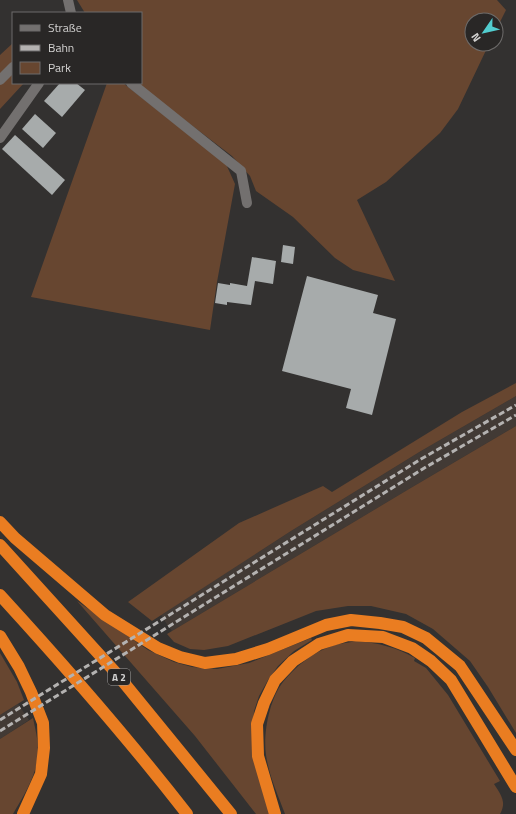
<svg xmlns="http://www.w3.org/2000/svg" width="516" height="814" font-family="'Titillium Web',sans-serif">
	<rect width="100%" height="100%" fill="#333130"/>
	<!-- built -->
	<g fill="#423a35">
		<polygon points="516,396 516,426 409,489 172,631 168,626 161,615 291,531 421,451"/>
		<polygon points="18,704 29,720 0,739 0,715"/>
	</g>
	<!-- green -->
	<g fill="#674630">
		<polygon points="77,0 497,0 506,10 496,30 496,20 472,20 472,44 489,44 458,109 440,133 386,182 357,200 395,281 353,270 335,258 293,217 256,191 250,176 232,156 136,83 141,83 141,13 85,13"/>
		<polygon points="13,43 13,83 24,83 0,109 0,55"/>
		<polygon points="107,83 123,83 226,164 235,184 217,282 210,330 31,297"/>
		<polygon points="516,383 516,396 421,451 291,531 152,621 128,602 239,523 323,486 332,492 462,412"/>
		<polygon points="516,426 516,733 488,687 470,661 433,629 406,614 371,606 348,606 316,611 228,646 204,650 190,649 174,642 167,634 409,489"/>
		<polygon points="77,601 148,650 174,662 192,667 217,669 249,663 311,638 312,640 294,651 278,666 268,680 259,696 254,711 253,727 271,814 256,814 195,736"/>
		<path d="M356,641C378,643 396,647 415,658L414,661L426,668L448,695L500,781L494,784C501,795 507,802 500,814H285C278,795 269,776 266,755C263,734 269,700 283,682C295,667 313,652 332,646C339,643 348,643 356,641Z"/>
		<polygon points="0,653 17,682 24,700 0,715"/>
		<path d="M33,718C35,728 38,739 38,749C39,772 24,795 13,814H0V739Z"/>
	</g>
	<!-- building -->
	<g fill="#a7abab">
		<polygon points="60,83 76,83 85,90 62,117 44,101"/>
		<polygon points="35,114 56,133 43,148 22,129"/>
		<polygon points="15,135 65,180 52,195 2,149"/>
		<polygon points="283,245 295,247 293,264 281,262"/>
		<polygon points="252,257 276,261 273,284 255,281 251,305 227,302 227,305 215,303 218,283 230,285 230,283 247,286"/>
		<polygon points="307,276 378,295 373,313 396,319 372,415 346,408 351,389 282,371"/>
	</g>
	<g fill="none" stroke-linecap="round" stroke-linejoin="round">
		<!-- minor -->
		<g stroke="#73706f" stroke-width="10">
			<polyline points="68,0 71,13"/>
			<polyline points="0,80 13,67"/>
			<polyline points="131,83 241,171 247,203"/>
			<polyline points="0,138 39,83"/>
		</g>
		<!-- highway -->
		<g stroke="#ea7d21" stroke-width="12">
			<polyline points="0,522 15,538 105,615 158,648 180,657 205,663 236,659 268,649 326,625 351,620 380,623 403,627 426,638 460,666 516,750"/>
			<polyline points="0,545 116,673 231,814"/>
			<path d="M0,595C65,666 128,738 187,814"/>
			<polyline points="0,636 19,667 31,692 43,723 44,748 41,774 23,814"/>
			<polyline points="275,814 258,756 257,724 264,703 275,680 293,661 319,644 348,635 383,637 412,648 431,661 451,680 516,787"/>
		</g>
		<!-- rail -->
		<g stroke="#b4b2b1" stroke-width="3" stroke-dasharray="6 3" stroke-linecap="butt">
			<polyline points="0,720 421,459 516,405"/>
			<polyline points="0,731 426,467 516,415"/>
		</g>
	</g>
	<g text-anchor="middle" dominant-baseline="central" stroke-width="4" stroke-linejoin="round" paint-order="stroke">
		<!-- shield labels -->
		<rect fill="#292726" stroke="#a09f9e" stroke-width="1" x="108" y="669" width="22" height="16" rx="3"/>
		<g font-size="10" font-weight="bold" fill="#d3d2d1">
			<text x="119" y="677">A 2</text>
		</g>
	</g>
	<!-- legend -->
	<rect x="12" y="12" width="130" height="72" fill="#292726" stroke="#6d6b6a"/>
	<rect x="20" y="25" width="20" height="6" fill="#73706f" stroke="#6d6b6a"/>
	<text x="48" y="32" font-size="12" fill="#d3d2d1">Straße</text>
	<rect x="20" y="45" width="20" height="6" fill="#b4b2b1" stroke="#6d6b6a"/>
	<text x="48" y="52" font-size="12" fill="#d3d2d1">Bahn</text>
	<rect x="20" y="62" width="20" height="12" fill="#674630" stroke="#6d6b6a"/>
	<text x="48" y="72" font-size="12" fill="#d3d2d1">Park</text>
	<!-- north arrow -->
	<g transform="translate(484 32) rotate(236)"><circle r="19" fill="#292726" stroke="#6d6b6a"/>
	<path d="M0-3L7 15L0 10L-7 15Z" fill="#52cdcf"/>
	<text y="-6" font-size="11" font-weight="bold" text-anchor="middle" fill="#d3d2d1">N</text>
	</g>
</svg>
